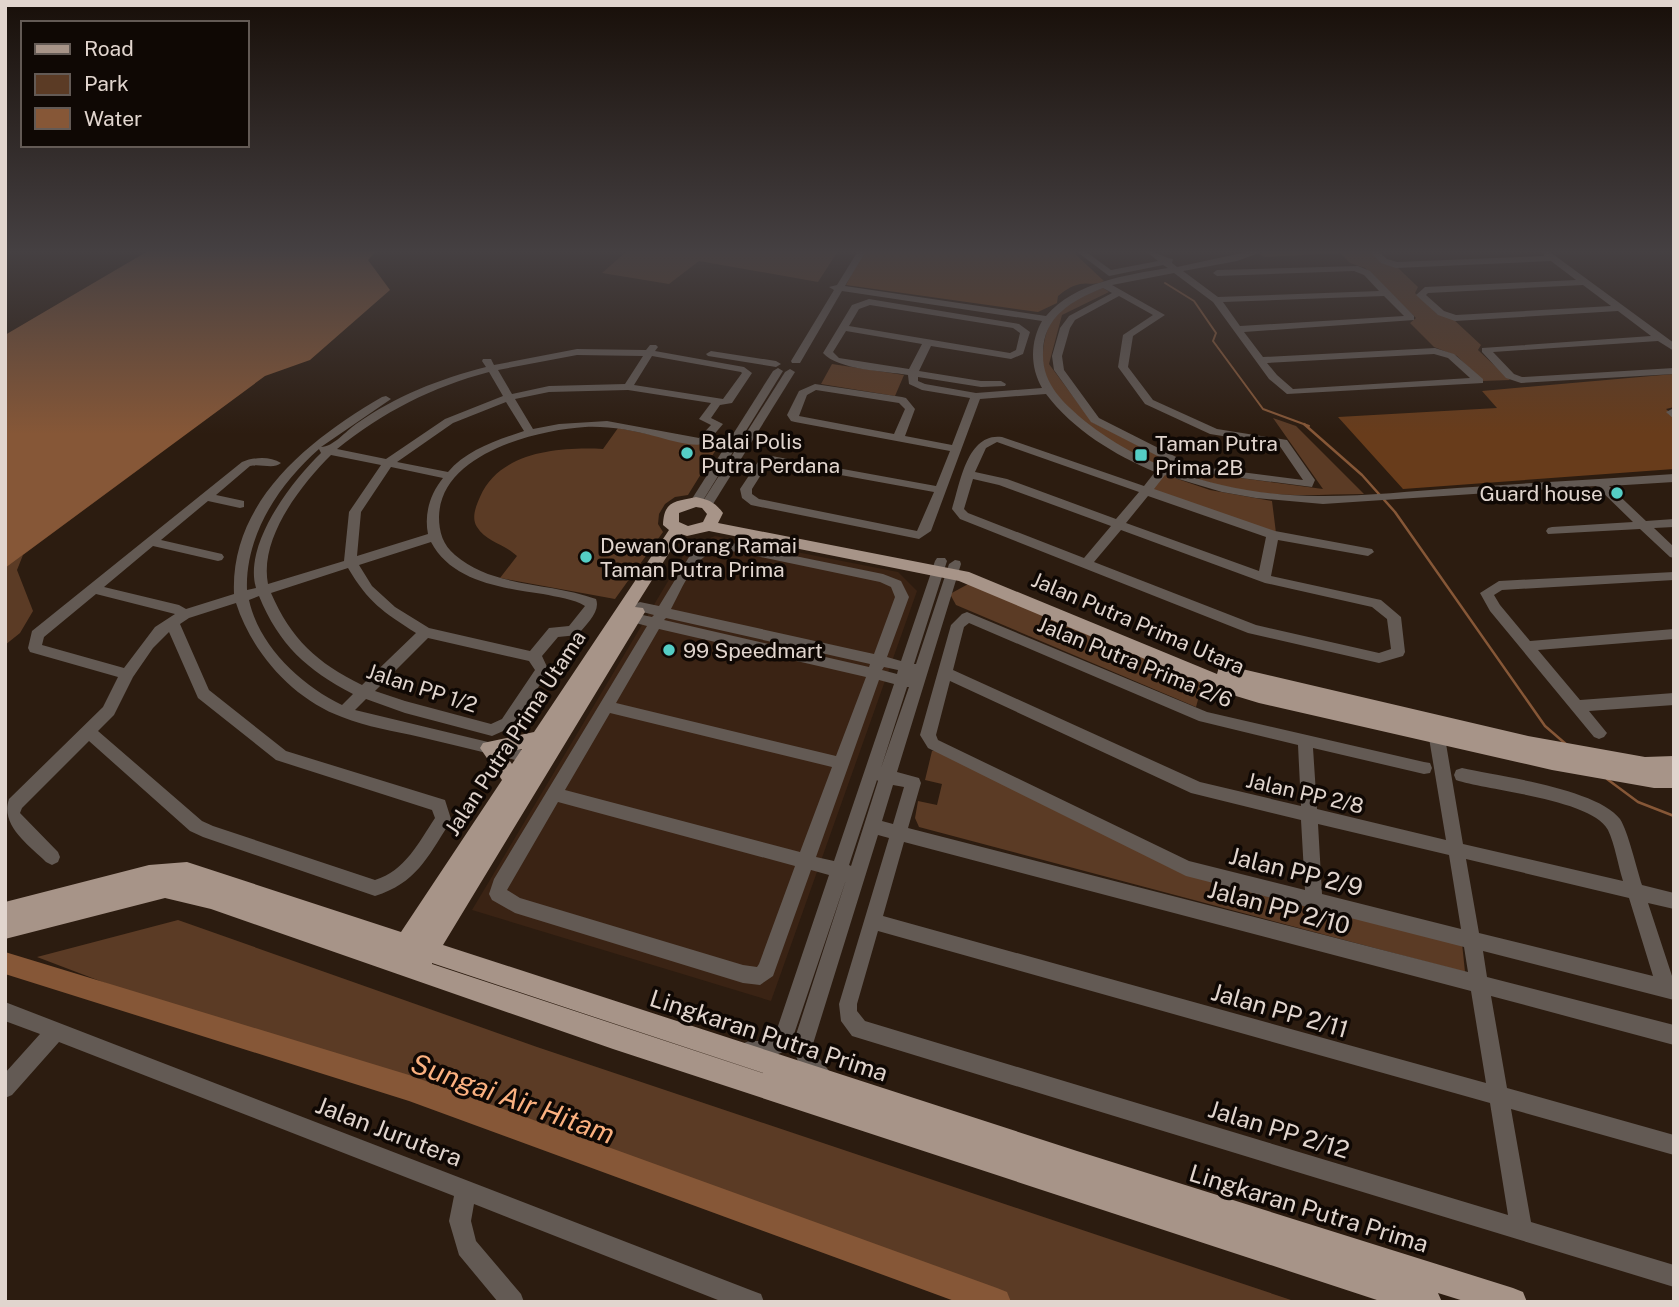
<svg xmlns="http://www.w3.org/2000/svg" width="1679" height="1307" font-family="'Public Sans',sans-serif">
	<rect width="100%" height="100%" fill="#2c1c10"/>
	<!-- built -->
	<polygon fill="#3a2314" points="715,536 898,572 917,591 771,1001 472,910 689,546"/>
	<!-- green -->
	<g fill="#5b3b25">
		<polygon points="627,251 838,251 818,282 699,261 669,284 602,273"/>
		<polygon points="1266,251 1368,251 1378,260 1396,266 1418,287 1415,293 1437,314 1453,319 1481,345 1478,350 1510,380 1482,381 1457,356 1434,347 1410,323 1416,318 1365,268 1350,263 1340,253 1265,257 1259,254"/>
		<path d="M1103,288L1109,292L1062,315L1049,364L1092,422L1189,471L1323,489L1273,418L1296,426L1364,494C1331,494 1296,497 1263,493C1198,486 1035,435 1043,352C1046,313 1068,300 1103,288Z"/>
		<polygon points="832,364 904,375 895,396 821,384"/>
		<path d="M618,428L717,448L688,495L675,497L665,504L659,514L658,524L663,532L615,599L500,578L517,556C505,544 486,542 477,527C471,518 476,506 480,497C500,451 560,447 603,449Z"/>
		<polygon points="153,459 23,555 17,570 33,611 20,633 5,645 5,531"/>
		<polygon points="1163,474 1210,490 1272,501 1276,533 1150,490"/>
		<polygon points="970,583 1203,681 1196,707 956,605 950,594"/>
		<polygon points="939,750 1175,868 1462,943 1465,972 919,827 915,818 918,801 937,805 942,784 925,780 932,751"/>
		<polygon points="178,920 537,1047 1297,1302 965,1302 494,1131 37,957"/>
	</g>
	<!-- forest -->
	<g fill="#683c1b">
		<path d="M864,251H1072L1104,281C1095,286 1089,282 1080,284C1071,286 1064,291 1058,296L1057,303L1038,312L846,285Z"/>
		<polygon points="1674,374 1674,407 1666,409 1674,416 1674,469 1403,489 1338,417 1497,408 1482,391"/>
	</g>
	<!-- water -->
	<polygon fill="#865737" points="148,251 376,251 368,260 390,290 310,360 265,376 5,568 5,335"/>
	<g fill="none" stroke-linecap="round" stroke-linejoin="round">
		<!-- stream-far1 -->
		<polyline stroke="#865737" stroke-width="2" points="1165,283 1194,301 1216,333 1213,341 1263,409 1309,426"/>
		<!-- stream -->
		<g stroke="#865737" stroke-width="2.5">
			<polyline points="1304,424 1362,475 1395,512 1545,726 1567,745"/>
			<polyline points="1607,779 1638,802 1674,816"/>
		</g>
		<!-- river -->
		<polygon fill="#865737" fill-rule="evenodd" points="5,952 409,1075 997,1288 1007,1292 1011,1302 957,1302 409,1101 5,974"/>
		<!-- minor -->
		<g fill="#635a54" fill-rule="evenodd">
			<path d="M858,251H866L845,286L1046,316C1075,282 1126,275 1168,268L1163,265L1109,276L1076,251H1085L1111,270L1158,261L1146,251C1157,251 1163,258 1173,259L1172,263L1177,267L1251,251H1264L1237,261L1183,271L1218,297L1379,291L1364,275L1354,271L1217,276L1213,273L1217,270L1358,266L1370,271L1414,316V320L1244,332L1263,357L1435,348L1454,354L1483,379V383L1287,394L1269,379L1213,302L1174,273L1112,285L1165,315L1133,336L1128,367L1153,400L1217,429L1287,440L1315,480L1312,487L1187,471L1091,422L1054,370L1052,356L1060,328L1069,316L1112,293L1103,288C1073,300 1043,316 1043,353C1042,384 1063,403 1086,422C1151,474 1241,497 1324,496C1368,496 1413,491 1457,488C1529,483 1601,479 1674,474V482L1609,486L1646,521L1674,519V527L1654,528L1674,547V558L1670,557L1640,529L1548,534L1546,531L1548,528L1552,527L1633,522L1596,486L1323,504L1256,498L1222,492L1165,475L1154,489L1275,531L1372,549L1374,552L1368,556L1278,540L1271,576L1381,600L1401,617L1405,652L1403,656L1379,663L1248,633L960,519L952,509C960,484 967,432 1002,437L1144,486L1155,472C1115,455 1073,430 1046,394L980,399L931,531L919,539L751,505L742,498L740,489L762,456L766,455L936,486L950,451L795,422L791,421L787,415L799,391L815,384L902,397L906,398L915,409L905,436L952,445L970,398L922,390L909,384L908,375C885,371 838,370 823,353L852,305L869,299L1019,324L1030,332L1023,354L1011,359L931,346L919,371L981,381H1001L1006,384L1005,386L981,387L918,377V381L925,384L976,393L1042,388C1030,367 1030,342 1042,321L842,291L800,363H792L791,361L834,290L829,287L837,285ZM1119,296L1153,315L1123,335L1118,367L1145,404L1210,434L1279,445L1303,480L1194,466L1099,418L1064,370L1062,356L1070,328L1075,320ZM1384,296L1404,316L1240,326L1223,302ZM870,305L1013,328L1020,333L1016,350L1010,353L849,326L859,309ZM846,331L922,344L909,369L839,358L833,352ZM1434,354L1448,358L1470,378L1293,389L1277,375L1267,363ZM816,390L899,403L905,409L894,434L799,416L807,395ZM997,442L1139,492L1116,519L1007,479L975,472L986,448ZM769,462L934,492L917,531L759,499L752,494V489ZM973,479L999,485L1111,526L1084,558L968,513L964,509ZM1148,496L1266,537L1259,571L1126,523ZM1121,530L1265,583L1372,607L1387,619L1391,649L1379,653L1256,625L1094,562Z"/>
			<path d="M1369,251H1378L1387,259L1397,262L1544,256V252H1550L1674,343V351L1658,341L1493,352L1514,374L1522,377L1674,368V374L1521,383L1506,378L1482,352V348L1651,336L1618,311L1455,321L1438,315L1416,295L1425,287L1576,280L1551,261L1396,268L1381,263ZM1583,285L1611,306L1456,315L1444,311L1426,295L1428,293Z"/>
			<path d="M650,345H656L658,347L655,351L744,367L752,373L732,403L720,405L711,418L723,424L706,444C689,447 670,440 654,436C631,430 609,426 585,427C536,430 440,454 439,517C439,532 443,545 455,555C493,588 550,582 596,599C601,612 586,624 578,635L558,637L542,656L549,671L512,727L492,736L405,713L366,699L355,710L534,753L539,755L542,759L539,763L534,765C496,755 458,746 420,737C394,731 367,727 342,717C293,699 252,653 236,603L189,618L180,624L209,690L286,751L445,800L451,819L449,824C427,858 416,883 375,896L203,837L190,831L89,741L22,808L20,813L58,852L60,857L58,862L52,865L46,862C29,845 0,826 9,799L103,707L118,677L30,652L28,648L32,631L242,462C254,457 270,456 281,463C273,470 260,463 250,466L216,495L244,501V507L240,508L208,501L161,540L222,554L224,557L222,560L218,561L153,546L104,587L179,605L186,609L234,594C230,501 310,439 382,397L386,396L391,399L321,447C333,447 346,431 356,424C396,396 439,379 486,367L482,361L483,359H491L494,365L577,349L646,350ZM577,355L643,356L625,384L549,386L512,394L498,370ZM652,356L741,372L742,373L723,399L634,385ZM489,372L503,396L445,419L386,459L337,449C383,412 432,387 489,372ZM628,390L711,403L699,419L711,425L699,438L607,421L559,424L533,429L515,399L549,392ZM506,402L524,431C497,440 466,450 448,472L397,462L453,423ZM319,449L321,453C292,481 243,544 256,588L247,590C245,535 279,484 319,449ZM331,455L381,465L349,512L344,561L268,584C259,538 301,485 331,455ZM391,467L443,478C430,494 424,514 428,534L357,556L361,512ZM431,542C452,582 503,588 543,594C557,597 574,599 585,606L569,626L549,628L530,651L429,628L395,607L372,586L359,565ZM348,568C368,602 383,612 416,633L362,685C317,663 291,639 271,593ZM96,594L175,614L155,627L124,668L42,645L44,637ZM259,596C279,645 307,670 353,694L342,705C301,685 259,646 249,600ZM169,632L198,698L276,760L432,810L435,818C419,842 405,871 375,880L213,826L202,821L98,731L114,715L133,677L153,648ZM428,638L529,661L535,670L502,719L491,724L405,701L375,691Z"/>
			<polygon points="711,351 776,361 781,364 776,367 708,356 706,354"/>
			<polygon points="778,368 783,371 702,502 696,506 692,505 690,502 773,371"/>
			<polygon points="790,369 795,372 713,504 711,507 703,507 701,504 785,372"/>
			<polygon points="1674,408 1674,419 1666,412"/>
			<path d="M722,541L883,574L901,581L909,597L887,657L901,661L935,561L937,558H945L947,561L914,664H916L949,564L955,560L960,561L961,564L897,772L919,778L921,783L908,828L1468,972L1464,947L1186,876L928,748L920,735L951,625L962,614L967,612L1207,712L1424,762L1430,763L1432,768L1430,773L1424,774L1313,748L1317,809L1446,840L1427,726L1430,722L1435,720L1440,722L1443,726L1463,844L1623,881C1618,865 1615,845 1608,830C1592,799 1489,791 1456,780L1454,775L1456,770L1462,768C1498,776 1598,789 1620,819C1628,831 1637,870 1642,885L1674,893V909L1648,903L1674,982V1000L1483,951L1487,977L1674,1025V1045L1491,996L1507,1088L1674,1135V1155L1511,1109L1531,1222L1674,1265V1287L852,1036L841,1021L839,1004L889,838L878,835L813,1044C816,1060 827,1064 833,1078L830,1085L823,1088C804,1080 797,1063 793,1044L846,880L789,1049C773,1056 759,1065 742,1058L739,1051L742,1044L749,1041H761L775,1035L829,875L811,870L773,976L760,985L743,983L515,913L492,900L489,894L494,879L647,626L628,621L626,618L628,615L633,613L652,617L654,615L635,610L633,607L635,604L640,602L659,606L689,557L706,543ZM722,549L880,582L891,587L895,597L874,654L671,609C682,589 696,551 722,549ZM666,618L870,664L869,667L664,620ZM969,623L1199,721L1298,745L1301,806L1200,782L953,670L964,627ZM659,629L866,677L836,756L616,703ZM884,667L898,670L897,674L882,670ZM879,680L894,684L834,861L816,857ZM950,681L1191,793L1301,820L1305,890L1189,861L938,740L936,735ZM907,687H909L881,768ZM610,713L832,767L800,852L565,790ZM877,780L878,781L851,866L849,865ZM893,785L904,787L893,824L882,821ZM558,802L795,866L759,964L757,967L743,965L520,898L507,890ZM1318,824L1449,855L1461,929L1322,894ZM904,842L1471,991L1486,1083L883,916ZM1466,859L1629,898L1653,976L1479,933ZM878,931L1490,1103L1508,1215L865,1021L857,1011V1004Z"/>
			<polygon points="1674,572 1674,580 1502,590 1494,595 1500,605 1530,641 1674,629 1674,639 1538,650 1580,700 1674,693 1674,705 1589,711 1607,733 1604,737 1599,739 1594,737 1490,611 1480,593 1499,581"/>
			<polygon points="5,1002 753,1291 761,1294 764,1302 723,1302 474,1204 471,1221 476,1241 521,1294 524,1302 498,1302 459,1255 449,1221 454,1196 59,1042 12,1095 5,1098 5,1073 40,1034 5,1021"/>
		</g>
		<!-- major -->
		<path fill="#a79488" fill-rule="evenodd" d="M696,497C709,500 715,502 723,513L718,523L969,572L1217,674L1219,667L1225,665L1528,736L1645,757L1674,756V788H1654L1552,770L1259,703L1226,693L959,581L709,531L687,536L681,534L635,607L643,608L645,612L443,945L1077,1151L1513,1288L1523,1292L1527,1302H1467L1438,1293L1442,1302H1383L613,1049L211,909L165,898L5,939V902L149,865L187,862L401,932L502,780L480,748L483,743L534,732L669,530L663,525C664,500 675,502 696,497ZM696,507L702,508L707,514L703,522L688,526L679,522V513ZM522,749L512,764L504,753ZM432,964V963L802,1086Z"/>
	</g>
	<!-- sky -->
	<linearGradient id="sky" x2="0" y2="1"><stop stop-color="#180f09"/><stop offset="0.58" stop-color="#454042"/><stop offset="1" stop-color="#454042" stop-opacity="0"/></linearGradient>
	<rect width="1679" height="434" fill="url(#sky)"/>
	<!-- markers -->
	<g fill="#55cec5" stroke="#0f0804" stroke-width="2.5">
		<circle cx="687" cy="453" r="7"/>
		<rect x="1134" y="448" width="14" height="14" rx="3.5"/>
		<circle cx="1617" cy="493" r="7"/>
		<circle cx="586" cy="557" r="7"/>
		<circle cx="669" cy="650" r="7"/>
	</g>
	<g text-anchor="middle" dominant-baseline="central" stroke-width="7" stroke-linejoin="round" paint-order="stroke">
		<!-- poi labels -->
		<g font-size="21" fill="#e1d5ce" stroke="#0f0804" text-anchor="start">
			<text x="701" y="441">Balai Polis<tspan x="701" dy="24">Putra Perdana</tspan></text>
			<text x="1155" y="443">Taman Putra<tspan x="1155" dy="24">Prima 2B</tspan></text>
			<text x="1603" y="493" text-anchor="end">Guard house</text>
			<text x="600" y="545">Dewan Orang Ramai<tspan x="600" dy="24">Taman Putra Prima</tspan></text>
			<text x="683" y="650">99 Speedmart</text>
		</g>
		<!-- street labels -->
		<g font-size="21" fill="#e1d5ce" stroke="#0f0804">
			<text transform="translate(1138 623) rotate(23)">Jalan Putra Prima Utara</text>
			<text transform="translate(1135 662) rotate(22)">Jalan Putra Prima 2/6</text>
			<text transform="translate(422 688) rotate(18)">Jalan PP 1/2</text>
			<text transform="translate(515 733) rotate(-57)">Jalan Putra Prima Utama</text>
			<text transform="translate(1305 793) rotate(13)">Jalan PP 2/8</text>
		</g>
		<!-- near-street labels -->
		<g font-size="24" fill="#e1d5ce" stroke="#0f0804">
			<text transform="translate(1296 871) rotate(14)">Jalan PP 2/9</text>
			<text transform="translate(1279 907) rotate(15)">Jalan PP 2/10</text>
			<text transform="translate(1280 1010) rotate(16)">Jalan PP 2/11</text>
			<text transform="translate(769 1035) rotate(18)">Lingkaran Putra Prima</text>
			<text transform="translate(1279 1129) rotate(17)">Jalan PP 2/12</text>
			<text transform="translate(389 1131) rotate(21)">Jalan Jurutera</text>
			<text transform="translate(1309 1208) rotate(17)">Lingkaran Putra Prima</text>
		</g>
		<!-- near-water labels -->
		<g font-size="28" font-style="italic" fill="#fbb180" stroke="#0f0804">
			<text transform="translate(513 1098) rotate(20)">Sungai Air Hitam</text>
		</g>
	</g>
	<!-- border -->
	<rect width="1679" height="1307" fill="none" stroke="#e1d5ce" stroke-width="14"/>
	<!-- legend -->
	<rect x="21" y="21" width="228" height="126" fill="#0f0804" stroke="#635a55" stroke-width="2"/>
	<rect x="35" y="44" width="35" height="10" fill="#a79488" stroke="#635a55" stroke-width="2"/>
	<text x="84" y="56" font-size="21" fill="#e1d5ce">Road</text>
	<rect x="35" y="74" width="35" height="21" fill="#5b3b25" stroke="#635a55" stroke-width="2"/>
	<text x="84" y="91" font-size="21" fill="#e1d5ce">Park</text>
	<rect x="35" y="108" width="35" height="21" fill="#865737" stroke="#635a55" stroke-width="2"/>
	<text x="84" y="126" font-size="21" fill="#e1d5ce">Water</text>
</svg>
